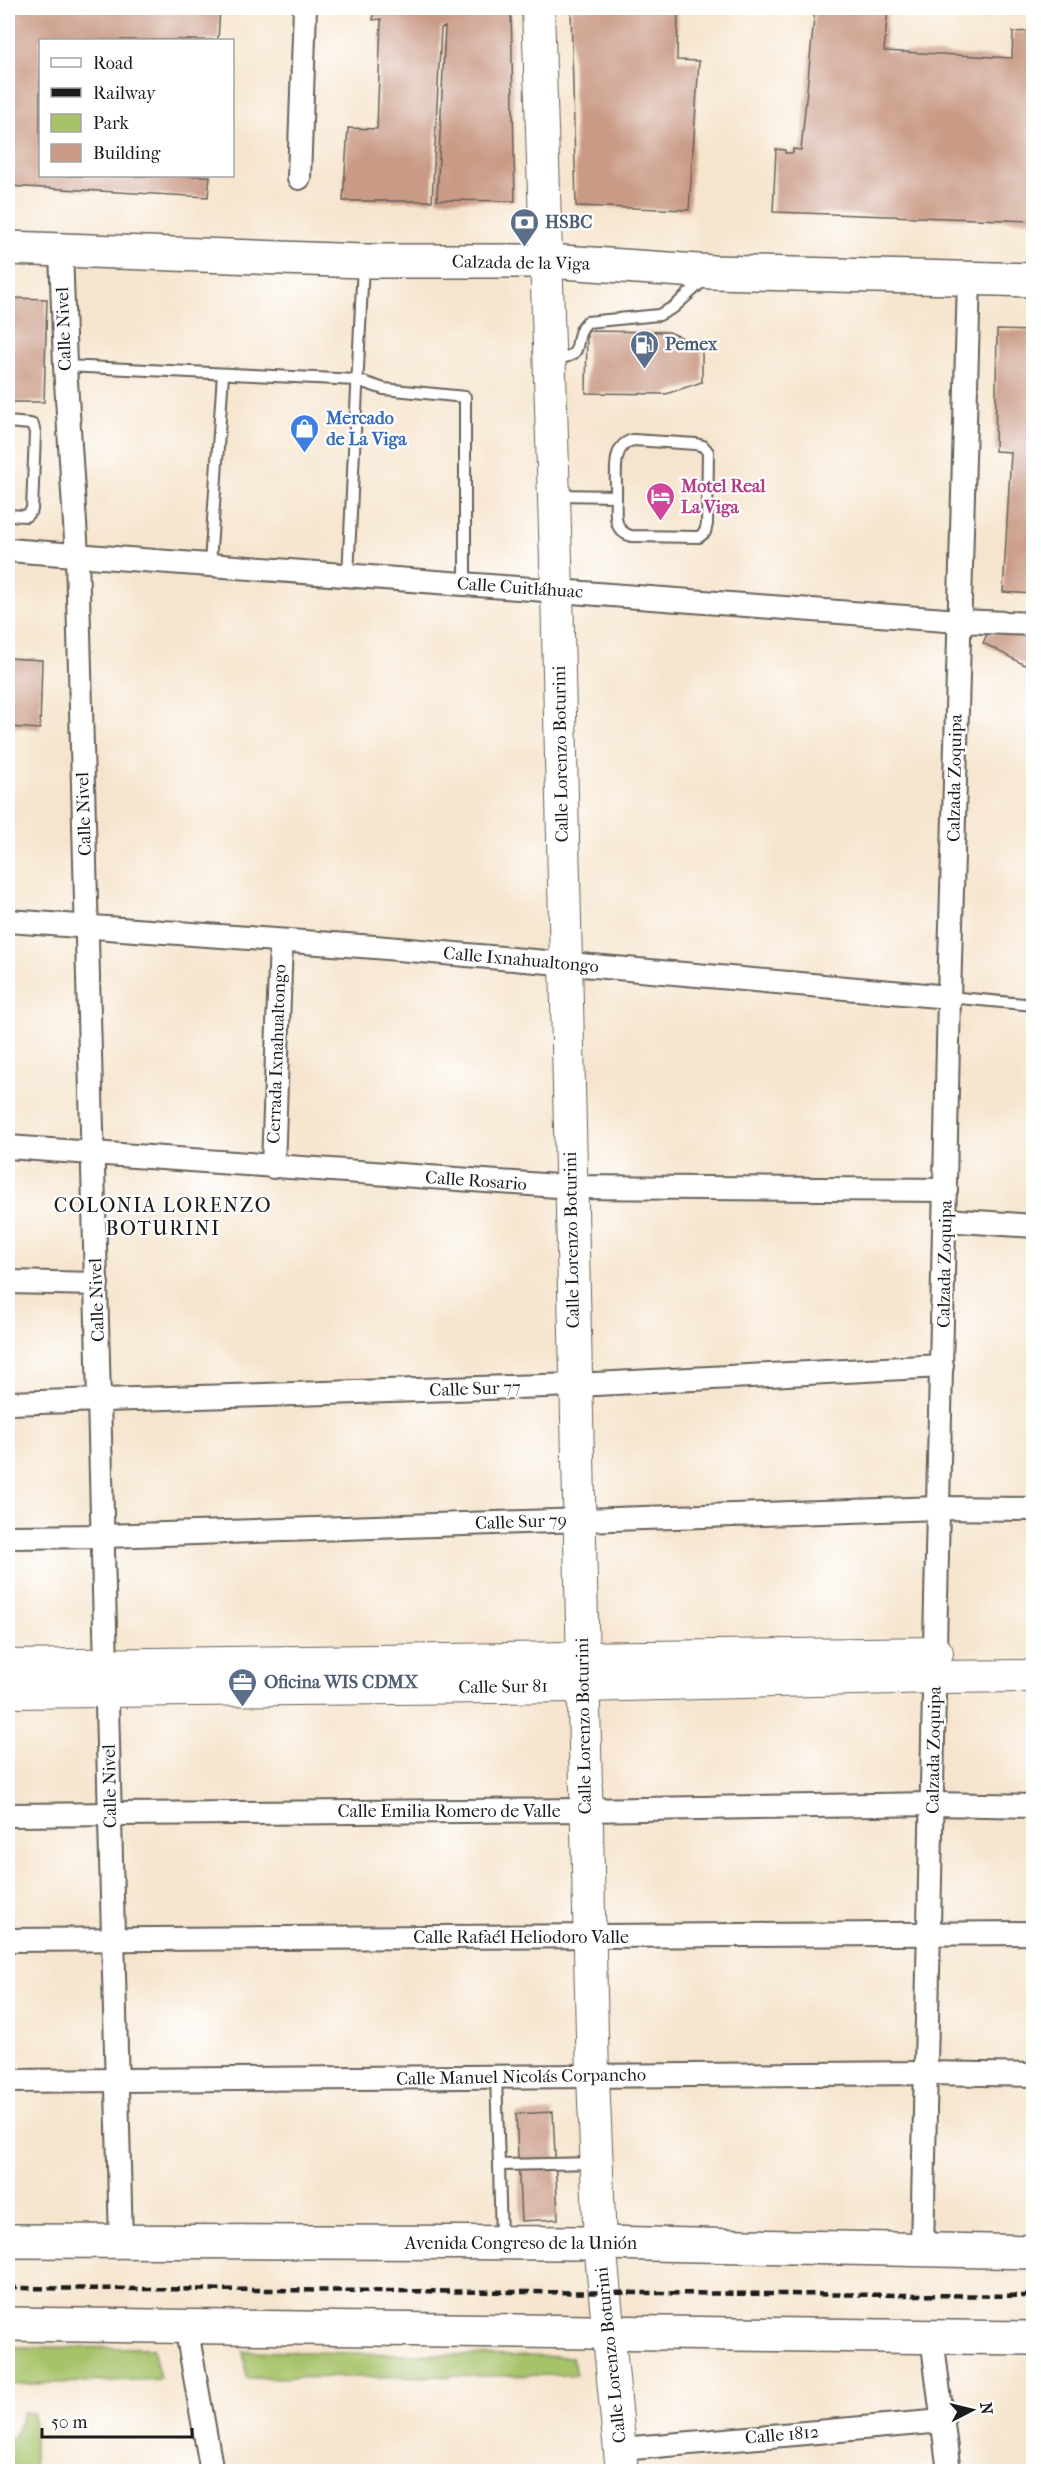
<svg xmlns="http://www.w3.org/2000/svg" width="1041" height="2479" font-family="'IM FELL French Canon',serif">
	<rect width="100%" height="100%" fill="#fff"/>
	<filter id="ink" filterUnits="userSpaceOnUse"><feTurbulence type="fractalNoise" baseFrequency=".0167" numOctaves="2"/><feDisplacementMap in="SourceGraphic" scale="12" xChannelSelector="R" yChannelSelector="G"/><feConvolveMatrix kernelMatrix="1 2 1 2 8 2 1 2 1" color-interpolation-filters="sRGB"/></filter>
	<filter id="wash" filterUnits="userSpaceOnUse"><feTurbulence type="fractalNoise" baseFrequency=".008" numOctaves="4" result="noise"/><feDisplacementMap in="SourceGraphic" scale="24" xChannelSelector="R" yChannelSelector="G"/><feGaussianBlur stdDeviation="1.35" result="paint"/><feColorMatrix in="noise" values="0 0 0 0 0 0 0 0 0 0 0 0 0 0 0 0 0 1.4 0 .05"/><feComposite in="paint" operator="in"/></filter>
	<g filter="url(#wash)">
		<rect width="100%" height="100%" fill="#f6e5ce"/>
		<!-- green -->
		<g fill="#a7c36a" stroke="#627043" stroke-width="1.5">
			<polygon points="8,2347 153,2348 160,2379 8,2385"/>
			<polygon points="243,2351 572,2357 576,2375 247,2378"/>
			<polygon points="23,2412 34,2413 34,2471 8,2471 8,2438 15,2437"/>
		</g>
		<g id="blocks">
			<!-- building -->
			<g fill="#c99a85">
				<polygon points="8,8 220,8 218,40 40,40 40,176 210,176 208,197 8,186"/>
				<polygon points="374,8 511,8 515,201 437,200 445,27 441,28 432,201 343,201 348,128 377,129 381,19 373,20"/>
				<polygon points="571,8 678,8 677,60 699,61 689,210 576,206"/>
				<polygon points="815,8 888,8 884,51 1012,58 1013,32 1034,31 1034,221 773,212 776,149 785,150 785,153 793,153 793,149 801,150"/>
				<polygon points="8,298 47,299 44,402 8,402"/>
				<polygon points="997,330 1034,331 1034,594 1003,592 1011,452 995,451"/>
				<polygon points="587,331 669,332 702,346 702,382 666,394 586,393"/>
				<polygon points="988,632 1034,636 1034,670 983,643"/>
				<polygon points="8,658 42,660 40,729 8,727"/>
				<polygon points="553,2112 558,2219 521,2221 516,2114"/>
			</g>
		</g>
	</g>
	<g filter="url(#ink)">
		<use href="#blocks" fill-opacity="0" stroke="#68625a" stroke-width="1.5"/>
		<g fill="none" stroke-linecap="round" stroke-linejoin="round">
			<defs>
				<g id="lane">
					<path d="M553,358C590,358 569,340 587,322L659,315L674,307L706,278"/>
					<polyline points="65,366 357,380 384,389 465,397 465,584"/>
					<polyline points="8,422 30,424 33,425 35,433 32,510 26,516 8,515"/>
					<path d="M557,495L616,496C617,477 610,445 633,440L696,444L703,446L708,452L707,524L705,532L699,537L631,536C612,531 616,512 616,496"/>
					<polyline points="210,564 223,374"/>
					<polyline points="348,576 363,264"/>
					<polyline points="949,997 1034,1005"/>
					<polyline points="496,2077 499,2165"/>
					<polyline points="501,2239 499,2165 595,2163"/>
				</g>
				<g id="street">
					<polyline points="299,178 305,8"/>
					<polyline points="61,250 65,366 77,555 121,2242"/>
					<polyline points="8,550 959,621 1034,624"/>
					<polyline points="8,921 375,947 949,997"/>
					<polyline points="8,1147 571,1187 946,1190"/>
					<polyline points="273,1167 281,941"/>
					<polyline points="946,1220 1034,1226"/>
					<polyline points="8,1282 97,1284"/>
					<polyline points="8,1403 576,1385 942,1366"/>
					<polyline points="8,1537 104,1536 939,1508 1034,1509"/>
					<polyline points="8,1815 586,1810 933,1804 1034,1806"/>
					<polyline points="8,1940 1034,1933"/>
					<polyline points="8,2081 926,2073 1034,2075"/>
					<polyline points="922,2250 949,997 969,279"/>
					<polyline points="186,2326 212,2472"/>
					<polyline points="932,2337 949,2472"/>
					<polyline points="621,2449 943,2421"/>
				</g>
				<g id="secondary">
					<polyline points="538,8 557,591 593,2076 600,2243 622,2472"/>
					<polyline points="8,1666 937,1653"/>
					<polyline points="8,1692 583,1686 936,1677 1034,1676"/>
				</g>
				<g id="primary">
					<polyline points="8,248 363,261 547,261 713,272 1034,280"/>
					<polyline points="8,2241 600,2243 1034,2252"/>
					<polyline points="8,2324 1034,2338"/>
				</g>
			</defs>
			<!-- lane casing -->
			<use href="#lane" stroke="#68625a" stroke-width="14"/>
			<!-- street casing -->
			<use href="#street" stroke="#68625a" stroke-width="26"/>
			<!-- secondary casing -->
			<use href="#secondary" stroke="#68625a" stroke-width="34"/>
			<!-- primary casing -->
			<use href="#primary" stroke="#68625a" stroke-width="36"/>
			<!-- lane -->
			<use href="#lane" stroke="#fff" stroke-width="10"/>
			<!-- street -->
			<use href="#street" stroke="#fff" stroke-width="22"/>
			<!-- secondary -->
			<use href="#secondary" stroke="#fff" stroke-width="32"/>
			<!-- primary -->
			<use href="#primary" stroke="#fff" stroke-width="33"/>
			<!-- rail -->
			<polyline stroke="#1c1c1c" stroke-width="4.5" stroke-dasharray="9 4.5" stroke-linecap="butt" points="8,2288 1034,2296"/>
		</g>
	</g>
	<!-- icons -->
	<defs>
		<symbol id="bank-pin" viewBox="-11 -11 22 30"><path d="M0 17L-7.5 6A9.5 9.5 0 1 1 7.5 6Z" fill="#5c6f8a" stroke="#fff"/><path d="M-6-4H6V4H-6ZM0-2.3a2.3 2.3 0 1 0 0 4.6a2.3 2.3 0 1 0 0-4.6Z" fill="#fff"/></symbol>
		<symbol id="fuel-pin" viewBox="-11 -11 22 30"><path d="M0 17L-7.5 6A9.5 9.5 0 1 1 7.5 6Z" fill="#5c6f8a" stroke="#fff"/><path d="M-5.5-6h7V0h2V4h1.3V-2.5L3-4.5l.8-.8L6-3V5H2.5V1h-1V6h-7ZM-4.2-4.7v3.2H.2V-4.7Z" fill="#fff"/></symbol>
		<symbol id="shop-pin" viewBox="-11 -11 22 30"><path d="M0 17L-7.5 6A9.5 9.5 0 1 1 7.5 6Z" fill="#3f7fe0" stroke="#fff"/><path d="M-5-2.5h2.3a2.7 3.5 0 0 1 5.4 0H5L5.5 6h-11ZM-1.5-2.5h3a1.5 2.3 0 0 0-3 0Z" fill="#fff"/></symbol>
		<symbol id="hotel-pin" viewBox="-11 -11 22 30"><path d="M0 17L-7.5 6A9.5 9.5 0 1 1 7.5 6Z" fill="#d1479c" stroke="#fff"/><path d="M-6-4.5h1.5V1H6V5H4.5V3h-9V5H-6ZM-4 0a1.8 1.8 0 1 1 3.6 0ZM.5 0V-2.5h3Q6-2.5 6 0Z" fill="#fff"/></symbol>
		<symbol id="office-pin" viewBox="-11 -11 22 30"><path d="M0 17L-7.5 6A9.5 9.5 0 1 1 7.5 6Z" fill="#5c6f8a" stroke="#fff"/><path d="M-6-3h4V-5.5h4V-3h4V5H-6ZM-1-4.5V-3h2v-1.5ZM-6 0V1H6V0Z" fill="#fff"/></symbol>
	</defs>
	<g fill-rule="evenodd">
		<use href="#bank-pin" x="508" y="206" width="33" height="45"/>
		<use href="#fuel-pin" x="628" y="328" width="33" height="45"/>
		<use href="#shop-pin" x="288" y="412" width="33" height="45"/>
		<use href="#hotel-pin" x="644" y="480" width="33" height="45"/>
		<use href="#office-pin" x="226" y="1666" width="33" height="45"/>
	</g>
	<g text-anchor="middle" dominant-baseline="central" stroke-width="4.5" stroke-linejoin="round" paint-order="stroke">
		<!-- service labels -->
		<g font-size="18" font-weight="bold" fill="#4e5e75" stroke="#fff" text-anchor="start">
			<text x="545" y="222">HSBC</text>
			<text x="665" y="344">Pemex</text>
			<text x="264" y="1682">Oficina WIS CDMX</text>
		</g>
		<!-- street labels -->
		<g font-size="18" fill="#1c1c1c" stroke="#fff">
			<text transform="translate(521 263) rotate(1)">Calzada de la Viga</text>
			<text transform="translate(64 329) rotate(-92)">Calle Nivel</text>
			<text transform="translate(520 588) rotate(4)">Calle Cuitláhuac</text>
			<text transform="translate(561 754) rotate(-91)">Calle Lorenzo Boturini</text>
			<text transform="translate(955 778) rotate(-89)">Calzada Zoquipa</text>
			<text transform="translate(84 814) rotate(-92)">Calle Nivel</text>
			<text transform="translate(521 960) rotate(5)">Calle Ixnahualtongo</text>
			<text transform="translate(277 1054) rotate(-88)">Cerrada Ixnahualtongo</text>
			<text transform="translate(476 1181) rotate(4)">Calle Rosario</text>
			<text transform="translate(572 1240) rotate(-91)">Calle Lorenzo Boturini</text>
			<text transform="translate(945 1264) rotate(-89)">Calzada Zoquipa</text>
			<text transform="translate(97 1300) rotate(-92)">Calle Nivel</text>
			<text transform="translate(475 1389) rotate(-2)">Calle Sur 77</text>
			<text transform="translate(521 1522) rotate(-2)">Calle Sur 79</text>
			<text transform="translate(503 1687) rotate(-1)">Calle Sur 81</text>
			<text transform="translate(584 1726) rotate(-91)">Calle Lorenzo Boturini</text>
			<text transform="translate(934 1750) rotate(-89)">Calzada Zoquipa</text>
			<text transform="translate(110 1786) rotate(-91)">Calle Nivel</text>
			<text x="449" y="1811">Calle Emilia Romero de Valle</text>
			<text x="521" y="1937">Calle Rafaél Heliodoro Valle</text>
			<text transform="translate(521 2077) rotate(-1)">Calle Manuel Nicolás Corpancho</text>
			<text x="521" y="2243">Avenida Congreso de la Unión</text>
			<text transform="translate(611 2355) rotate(-96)">Calle Lorenzo Boturini</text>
			<text transform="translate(782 2435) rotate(-5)">Calle 1812</text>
		</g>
		<!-- shop labels -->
		<g font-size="18" font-weight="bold" fill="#366cbe" stroke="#fff" text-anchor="start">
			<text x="326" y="418">Mercado<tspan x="326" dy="21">de La Viga</tspan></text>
		</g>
		<!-- hotel labels -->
		<g font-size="18" font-weight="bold" fill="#b23c85" stroke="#fff" text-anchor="start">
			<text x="681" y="486">Motel Real<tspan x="681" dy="21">La Viga</tspan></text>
		</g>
		<!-- neighbourhood labels -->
		<g font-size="20" letter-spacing="1.5" fill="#1c1c1c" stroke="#fff">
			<text x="163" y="1205">COLONIA LORENZO<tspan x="163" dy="23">BOTURINI</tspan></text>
		</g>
	</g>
	<!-- margin -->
	<rect width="1041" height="2479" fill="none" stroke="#fff" stroke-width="30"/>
	<!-- legend -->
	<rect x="39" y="39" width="195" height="138" fill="#ffffff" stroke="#a4a4a4" stroke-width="1.5"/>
	<rect x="51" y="58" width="30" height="9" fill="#ffffff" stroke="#a4a4a4" stroke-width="1.5"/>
	<text x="93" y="69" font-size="18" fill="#1c1c1c">Road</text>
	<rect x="51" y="88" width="30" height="9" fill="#1c1c1c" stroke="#a4a4a4" stroke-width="1.5"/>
	<text x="93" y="99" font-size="18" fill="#1c1c1c">Railway</text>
	<rect x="51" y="114" width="30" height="18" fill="#a7c36a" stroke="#a4a4a4" stroke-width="1.5"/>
	<text x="93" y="129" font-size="18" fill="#1c1c1c">Park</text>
	<rect x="51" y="144" width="30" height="18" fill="#c99a85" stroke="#a4a4a4" stroke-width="1.5"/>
	<text x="93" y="159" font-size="18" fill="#1c1c1c">Building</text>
	<!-- north arrow -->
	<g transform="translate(972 2410) rotate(83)" stroke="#ffffff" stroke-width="4.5" paint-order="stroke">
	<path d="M0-4.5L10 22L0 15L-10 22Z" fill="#1c1c1c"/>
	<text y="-9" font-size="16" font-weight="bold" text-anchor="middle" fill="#1c1c1c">N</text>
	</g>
	<!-- scale -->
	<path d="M42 2428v9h150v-9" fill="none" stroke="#1c1c1c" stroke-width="3"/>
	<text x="51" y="2428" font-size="18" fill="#1c1c1c" stroke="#ffffff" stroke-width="4.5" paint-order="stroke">50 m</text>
</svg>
